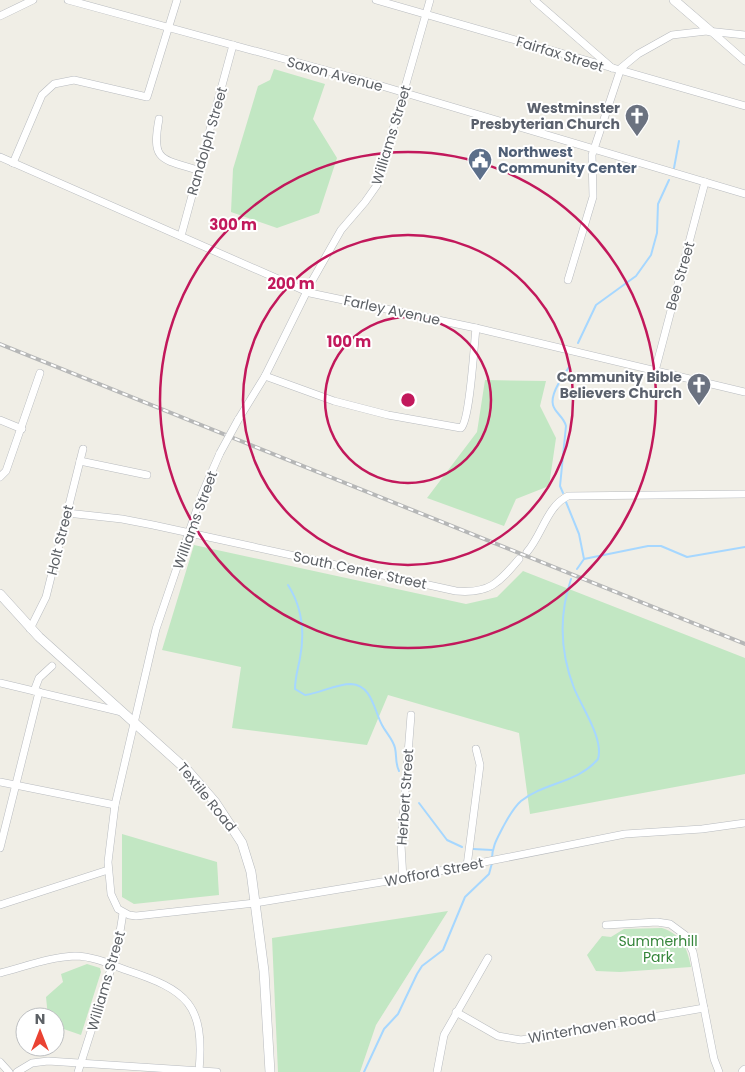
<svg xmlns="http://www.w3.org/2000/svg" width="745" height="1072" font-family="Poppins,sans-serif">
	<rect width="100%" height="100%" fill="#f0eee6"/>
	<!-- green -->
	<g fill="#c2e7c3">
		<polygon points="274,69 325,84 313,119 337,158 319,213 277,228 231,212 233,169 258,86 270,80"/>
		<polygon points="485,380 546,381 540,406 556,438 549,486 516,499 504,526 427,498 477,432"/>
		<polygon points="194,545 466,604 497,597 523,571 745,658 745,774 530,814 519,733 388,695 367,745 232,728 241,667 162,650"/>
		<polygon points="122,834 217,862 219,895 134,904 122,897"/>
		<polygon points="448,911 376,1025 360,1072 278,1072 272,938"/>
		<path d="M662,928C682,935 687,947 691,967L620,972L596,971L587,955L602,936L611,937L624,929Z"/>
		<polygon points="87,964 100,968 101,972 81,1035 55,1026 55,1017 48,1017 46,997 63,982 61,974"/>
	</g>
	<g fill="none" stroke-linecap="round" stroke-linejoin="round">
		<!-- stream -->
		<g stroke="#a6d7ff" stroke-width="2">
			<polyline points="674,168 679,141"/>
			<polyline points="578,343 596,305 636,276 651,255 657,233 658,204 669,180"/>
			<path d="M563,493L560,486L566,426C564,417 555,413 553,405C550,393 563,377 569,367"/>
			<polyline points="566,502 579,534 584,559 577,569"/>
			<polyline points="584,559 648,546 661,546 687,557 745,547"/>
			<path d="M288,585C302,607 305,632 300,658C298,669 295,678 295,689L305,695C321,693 335,684 351,684C372,685 374,710 382,725C386,733 393,739 395,748C397,757 395,763 399,771"/>
			<polyline points="419,803 447,840 462,847"/>
			<polyline points="473,849 492,850"/>
			<path d="M492,859C492,846 498,837 503,827C508,818 513,808 521,801C545,782 578,783 598,759C604,739 582,708 574,688C560,652 559,615 571,579"/>
			<polyline points="364,1072 384,1029 398,1014 417,974 422,966 443,950 465,897 489,874 492,863"/>
		</g>
		<defs>
			<g id="minor">
				<polyline points="68,0 365,81 745,194"/>
				<polyline points="376,0 745,106"/>
				<polyline points="534,0 612,68"/>
				<polyline points="0,16 33,0"/>
				<polyline points="713,33 745,61"/>
				<path d="M159,119C151,161 161,159 198,170"/>
				<polyline points="0,157 310,293 476,328 745,392"/>
				<polyline points="13,163 42,95 54,84 74,80 147,97 177,0"/>
				<polyline points="181,236 233,45"/>
				<polyline points="568,280 593,197 592,155 621,68 638,54 672,35 707,31 745,35"/>
				<polyline points="655,371 705,182"/>
				<path d="M265,376L334,401L388,415L461,428C470,420 474,345 476,328"/>
				<polyline points="0,420 22,429"/>
				<polyline points="238,420 265,376 312,281 341,230 365,202 377,185 430,0"/>
				<polyline points="220,453 202,494 156,629 115,805 108,862 111,894 118,909 129,915 136,916 255,903 394,880 625,834 702,829 745,823"/>
				<polyline points="80,461 147,475"/>
				<polyline points="0,477 6,471 40,373"/>
				<path d="M67,513L122,519L153,525L456,591C489,594 499,583 519,559"/>
				<path d="M527,552C542,535 547,506 568,496L745,494"/>
				<polyline points="30,629 46,597 83,449"/>
				<polyline points="0,683 122,712"/>
				<polyline points="34,691 39,678 52,666"/>
				<polyline points="0,782 115,805"/>
				<polyline points="0,848 39,692"/>
				<polyline points="467,866 480,765 476,749"/>
				<polyline points="403,879 401,845 411,715"/>
				<polyline points="0,905 108,870"/>
				<polyline points="606,925 657,922 670,924 685,935 693,952 714,1059 719,1072"/>
				<path d="M0,973C24,967 50,957 75,956C92,956 110,964 126,970C187,990 205,1004 199,1071"/>
				<polyline points="456,1012 498,1036 521,1040 704,1008"/>
				<polyline points="0,1062 9,1072"/>
				<polyline points="17,1072 32,1063 48,1061 217,1072"/>
				<polyline points="78,1072 117,950 123,913"/>
				<polyline points="437,1072 444,1035 488,958"/>
			</g>
			<g id="tertiary">
				<polyline points="674,0 710,31"/>
				<polyline points="0,594 39,637 188,771 215,802 242,843 251,872 264,971 270,1072"/>
				<polyline points="743,1072 745,1070"/>
			</g>
		</defs>
		<!-- minor casing -->
		<use href="#minor" stroke="#b8bbbf" stroke-width="8"/>
		<!-- tertiary casing -->
		<use href="#tertiary" stroke="#b8bbbf" stroke-width="10"/>
		<!-- minor -->
		<use href="#minor" stroke="#fff" stroke-width="7"/>
		<!-- tertiary -->
		<use href="#tertiary" stroke="#fff" stroke-width="9"/>
		<defs>
			<polyline id="rail" points="0,344 745,644"/>
		</defs>
		<!-- rail casing -->
		<use href="#rail" stroke="#b6b7b7" stroke-width="4"/>
		<!-- rail -->
		<use href="#rail" stroke="#fff" stroke-width="2" stroke-dasharray="5.5" stroke-linecap="butt"/>
		<defs>
			<polyline id="minor-bridge" points="220,453 238,420"/>
		</defs>
		<!-- minor-bridge casing -->
		<use href="#minor-bridge" stroke="#b8bbbf" stroke-width="8" stroke-linecap="butt"/>
		<!-- minor-bridge -->
		<use href="#minor-bridge" stroke="#fff" stroke-width="7"/>
	</g>
	<!-- distance rings -->
	<g fill="none" stroke="#c2185b" stroke-width="2.5">
		<circle cx="408" cy="400" r="83"/>
		<circle cx="408" cy="400" r="165"/>
		<circle cx="408" cy="400" r="248"/>
	</g>
	<!-- icons -->
	<defs>
		<symbol id="church-pin" viewBox="-11 -11 22 30"><path d="M0 17L-7.5 6A9.5 9.5 0 1 1 7.5 6Z" fill="#6b7280" stroke="#fff"/><path d="M-1.2-6h2.4v3.5h3.3v2.4h-3.3V6h-2.4V-.1h-3.3v-2.4h3.3Z" fill="#fff"/></symbol>
		<symbol id="civic-pin" viewBox="-11 -11 22 30"><path d="M0 17L-7.5 6A9.5 9.5 0 1 1 7.5 6Z" fill="#5c6f8a" stroke="#fff"/><path d="M-.6-6.5H3V-4.5H.6V-3L4-1V1h2V6H-6V1h2V-1L-.6-3ZM-1.2 2.5V6h2.4V2.5Z" fill="#fff"/></symbol>
	</defs>
	<g fill-rule="evenodd">
		<use href="#church-pin" x="623" y="102" width="28" height="38"/>
		<use href="#civic-pin" x="466" y="146" width="28" height="38"/>
		<use href="#church-pin" x="685" y="371" width="28" height="38"/>
	</g>
	<g text-anchor="middle" dominant-baseline="central" stroke-width="4" stroke-linejoin="round" paint-order="stroke">
		<!-- street labels -->
		<g font-size="14" fill="#5d6166" stroke="#fff">
			<text transform="translate(560 54) rotate(17)">Fairfax Street</text>
			<text transform="translate(335 74) rotate(15)">Saxon Avenue</text>
			<text transform="translate(391 135) rotate(-73)">Williams Street</text>
			<text transform="translate(207 141) rotate(-74)">Randolph Street</text>
			<text transform="translate(680 276) rotate(-74)">Bee Street</text>
			<text transform="translate(392 310) rotate(12)">Farley Avenue</text>
			<text transform="translate(195 520) rotate(-70)">Williams Street</text>
			<text transform="translate(60 540) rotate(-76)">Holt Street</text>
			<text transform="translate(360 570) rotate(12)">South Center Street</text>
			<text transform="translate(207 797) rotate(51)">Textile Road</text>
			<text transform="translate(405 797) rotate(-86)">Herbert Street</text>
			<text transform="translate(434 872) rotate(-11)">Wofford Street</text>
			<text transform="translate(106 981) rotate(-74)">Williams Street</text>
			<text transform="translate(592 1027) rotate(-10)">Winterhaven Road</text>
		</g>
		<!-- worship labels -->
		<g font-size="14" font-weight="bold" fill="#5b616d" stroke="#fff" text-anchor="end">
			<text x="620" y="108">Westminster<tspan x="620" dy="16">Presbyterian Church</tspan></text>
			<text x="682" y="377">Community Bible<tspan x="682" dy="16">Believers Church</tspan></text>
		</g>
		<!-- service labels -->
		<g font-size="14" font-weight="bold" fill="#4e5e75" stroke="#fff" text-anchor="start">
			<text x="498" y="152">Northwest<tspan x="498" dy="16">Community Center</tspan></text>
		</g>
		<!-- park labels -->
		<g font-size="14" fill="#35853a" stroke="#fff">
			<text x="658" y="941">Summerhill<tspan x="658" dy="16">Park</tspan></text>
		</g>
	</g>
	<circle cx="408" cy="400" r="8" fill="#c2185b" stroke="#fff" stroke-width="2.5"/>
	<g font-size="15" text-anchor="middle" font-weight="bold" fill="#c2185b" stroke="#fff" stroke-width="4" stroke-linejoin="round" paint-order="stroke">
		<text x="233" y="230">300 m</text>
		<text x="291" y="289">200 m</text>
		<text x="349" y="347">100 m</text>
	</g>
	<!-- north arrow -->
	<g transform="translate(40 1032)"><circle r="24" fill="#ffffff" stroke="#bec0c2"/>
	<path d="M0-4L9 19L0 12L-9 19Z" fill="#ea4232"/>
	<text y="-8" font-size="14" font-weight="bold" text-anchor="middle" fill="#5d6166">N</text>
	</g>
</svg>
